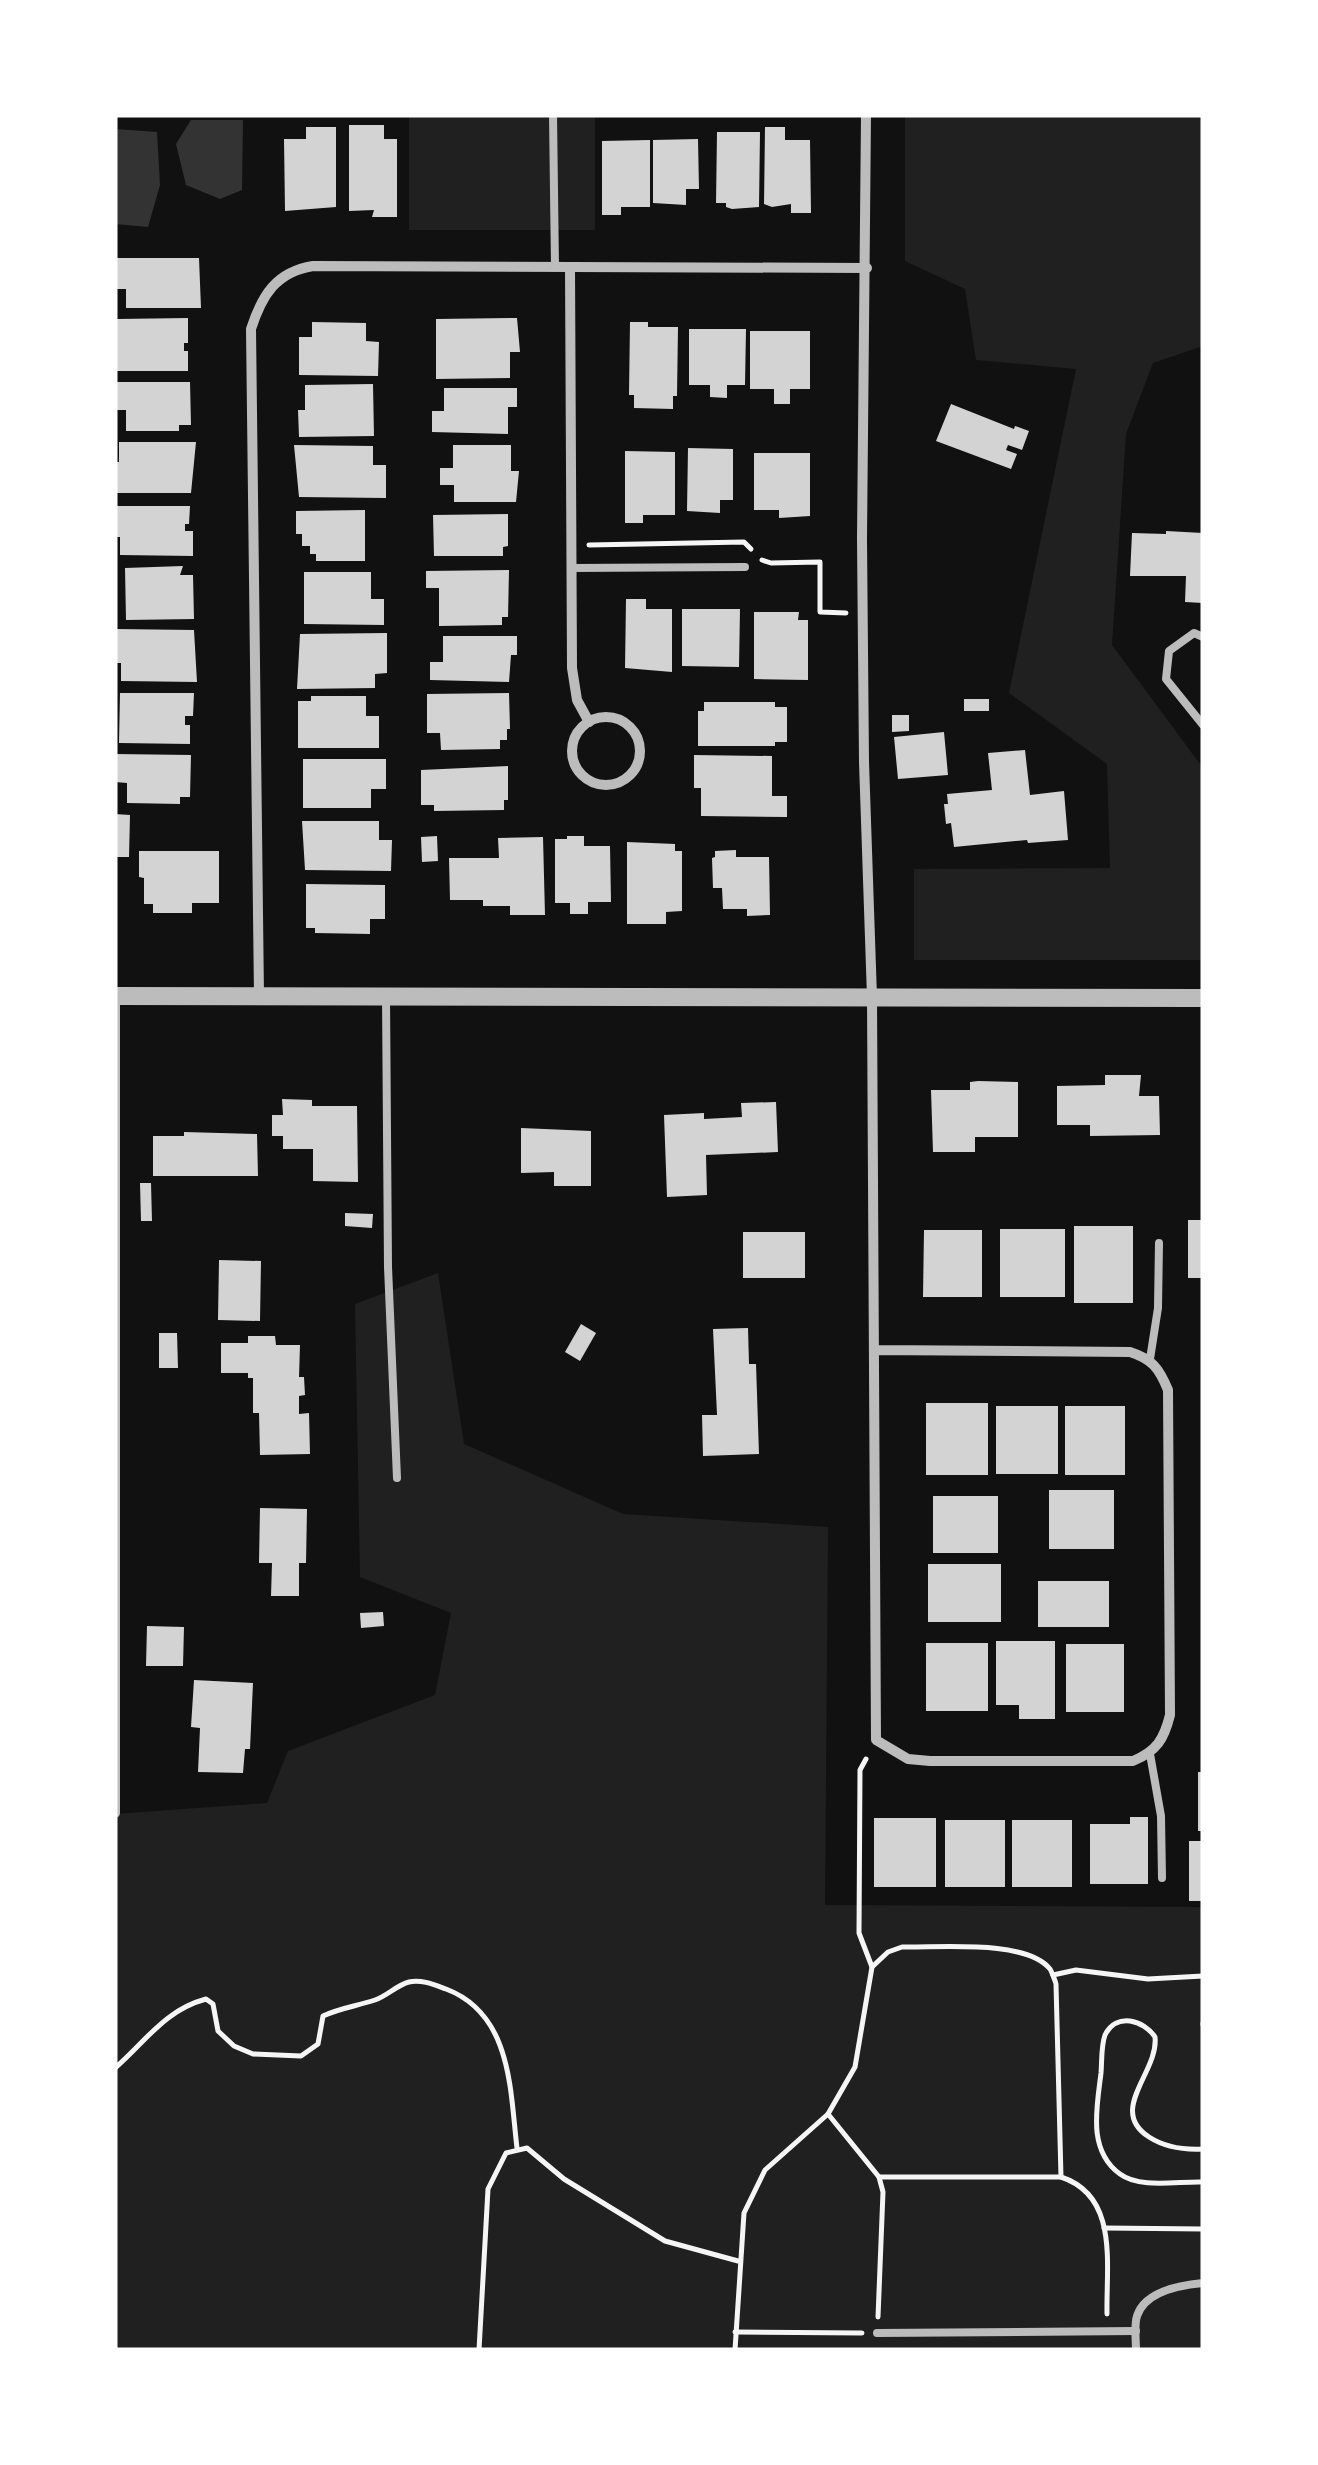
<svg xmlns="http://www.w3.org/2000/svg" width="1318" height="2465" font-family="Inter,sans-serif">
	<rect width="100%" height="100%" fill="#111"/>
	<!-- green -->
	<g fill="#202020">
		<rect x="409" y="115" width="186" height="115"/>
		<polygon points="905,115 1203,115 1203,346 1153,363 1126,434 1112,645 1203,768 1203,960 914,960 914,869 1110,868 1107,764 1009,693 1076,369 976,360 965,289 905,261"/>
		<polygon points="438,1273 464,1444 623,1514 828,1527 825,1905 1203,1907 1203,2350 115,2350 115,1814 267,1803 288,1751 435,1695 451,1613 360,1577 355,1304"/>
	</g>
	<!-- water -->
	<g fill="#333">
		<polygon points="191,120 243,120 242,190 220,199 186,185 176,144"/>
		<polygon points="115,129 157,132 160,185 148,227 115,224"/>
	</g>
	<!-- building -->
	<g fill="#d3d3d3">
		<polygon points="349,125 384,125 384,139 397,139 397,217 372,217 374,210 349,211"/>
		<polygon points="306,127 336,127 336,207 285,211 284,139 306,139"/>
		<polygon points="765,127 785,127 785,140 810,140 811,213 791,213 791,204 772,207 764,204"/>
		<polygon points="717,132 760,132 759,207 732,209 726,207 726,203 716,203"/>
		<polygon points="698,139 699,189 686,189 686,205 653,203 653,140"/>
		<polygon points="650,140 650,207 621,207 621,215 602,215 602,141"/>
		<polygon points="115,258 199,258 201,308 126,308 126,289 115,289"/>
		<polygon points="188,318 188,343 184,343 184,351 188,351 188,371 115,371 117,319"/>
		<polygon points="517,318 520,352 510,352 510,378 436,379 436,319"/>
		<polygon points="312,322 366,323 366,341 379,342 378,376 299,375 299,337 312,337"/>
		<polygon points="630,322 648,322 648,327 678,327 677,396 673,396 673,409 634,408 634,395 629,395"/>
		<polygon points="689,329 746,329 745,385 727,385 727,398 710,397 710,385 689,385"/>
		<polygon points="750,331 810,331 810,389 790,389 790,404 774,404 774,389 750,389"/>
		<polygon points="115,382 190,382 191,425 179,425 179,431 126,431 126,410 115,410"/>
		<polygon points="373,384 374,436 299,437 298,410 305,410 305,385"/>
		<polygon points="444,388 517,388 517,407 508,407 508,434 432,432 432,411 444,411"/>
		<polygon points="951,404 1014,429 1015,426 1029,431 1022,450 1008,445 1006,450 1017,454 1011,469 936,441"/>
		<polygon points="119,442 196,442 191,493 115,493 115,462 119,462"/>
		<polygon points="294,445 373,446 373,465 386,465 386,498 299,497"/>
		<polygon points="453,445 511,445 511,471 519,471 516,502 454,502 454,485 440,485 440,468 453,468"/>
		<polygon points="688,448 733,449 733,500 720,500 720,513 687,511"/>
		<polygon points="625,451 675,452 675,515 643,515 643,523 625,523"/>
		<polygon points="754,453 810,453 810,516 779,518 779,510 754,510"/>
		<polygon points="115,506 190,506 189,524 185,524 185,531 193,531 193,556 120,555 120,537 115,537"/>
		<polygon points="365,510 365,561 316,561 316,554 310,554 310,546 302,546 302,534 296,534 296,511"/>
		<polygon points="508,514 508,546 503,547 503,556 434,556 433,515"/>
		<polygon points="1166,531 1203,533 1203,603 1185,602 1186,576 1130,576 1132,533 1166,534"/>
		<polygon points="183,566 180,575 193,575 194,619 126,620 125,568"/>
		<polygon points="509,570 508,617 502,617 502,625 439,626 439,588 426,588 426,571"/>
		<polygon points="304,572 371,572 371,599 384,599 384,625 304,624"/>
		<polygon points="626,599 646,599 646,609 672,609 672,672 625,668"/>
		<polygon points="682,609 740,609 739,667 682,666"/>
		<polygon points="754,612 799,612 798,620 808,620 808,680 754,679"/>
		<polygon points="115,629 194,630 197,682 121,681 121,663 115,663"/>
		<polygon points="387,633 387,673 375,674 375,688 297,689 300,634"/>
		<polygon points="443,636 517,636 517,655 511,655 509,682 430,680 430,662 443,662"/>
		<polygon points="120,693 194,693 193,716 185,716 185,725 190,725 190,744 119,743"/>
		<polygon points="509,693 510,729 507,729 507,740 500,740 500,749 441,750 440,733 427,733 427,694"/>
		<polygon points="311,696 366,696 366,716 379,716 379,748 298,748 298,701 311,701"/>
		<rect x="964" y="699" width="25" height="12"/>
		<polygon points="704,702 775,702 775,707 787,707 787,742 775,742 775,746 698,746 698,711 704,711"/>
		<polygon points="892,715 909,715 909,731 892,732"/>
		<polygon points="944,732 948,775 898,779 894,737"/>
		<polygon points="1025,750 1030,795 1064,791 1068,840 1028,843 1027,840 954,847 951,823 946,824 944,804 948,804 947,794 992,790 988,753"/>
		<polygon points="115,754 191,755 190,797 180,797 180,804 127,803 127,783 115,782"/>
		<polygon points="694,755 772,756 772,796 787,796 787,817 701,816 701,788 694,788"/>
		<polygon points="303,759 386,759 386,789 371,789 371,808 303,808"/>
		<polygon points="508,766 508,800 504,800 504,810 434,811 434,805 421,805 421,770"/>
		<polygon points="115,814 130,815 129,857 115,857"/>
		<polygon points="302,821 379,821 379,840 392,840 391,871 305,870"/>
		<polygon points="437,836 438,861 422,862 421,837"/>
		<polygon points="567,836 584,836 584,846 610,846 611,902 588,902 588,914 570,914 570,903 555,903 555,839 567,839"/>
		<polygon points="543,837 545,915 510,915 510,906 483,906 483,900 450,900 449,858 499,858 498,838"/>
		<polygon points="627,842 675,844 675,851 682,851 682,911 666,912 666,924 627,924"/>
		<polygon points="736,850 736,857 769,857 770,915 747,916 747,909 723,909 722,888 713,888 712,858 715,857 715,851"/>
		<polygon points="139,851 219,851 219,903 192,903 192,913 153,913 153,904 144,904 144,878 139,877"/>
		<polygon points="306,884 385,885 385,919 370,919 370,934 315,933 315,928 306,928"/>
		<polygon points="1105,1075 1141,1075 1139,1096 1159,1096 1160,1135 1090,1136 1090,1125 1057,1125 1057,1086 1105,1085"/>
		<polygon points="978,1081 1018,1082 1018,1137 975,1137 975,1152 933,1152 931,1090 970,1090 970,1082"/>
		<polygon points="282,1099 312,1100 312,1106 357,1106 358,1182 313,1181 313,1149 283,1149 283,1136 272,1136 272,1115 283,1115"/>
		<polygon points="776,1102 778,1152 706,1155 707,1195 667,1197 664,1115 704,1113 704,1119 742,1117 741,1103"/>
		<polygon points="521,1128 591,1131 591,1186 554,1186 554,1172 521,1173"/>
		<polygon points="184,1132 257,1134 258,1176 153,1176 153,1136 184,1136"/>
		<polygon points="140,1183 151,1183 152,1221 141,1221"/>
		<polygon points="345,1213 373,1214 372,1228 345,1226"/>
		<rect x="1188" y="1220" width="15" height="58"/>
		<rect x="1074" y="1226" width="59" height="77"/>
		<rect x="1000" y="1229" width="65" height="68"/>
		<polygon points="924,1230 982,1230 982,1297 923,1297"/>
		<rect x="743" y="1232" width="62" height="46"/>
		<polygon points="219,1260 261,1261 260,1321 218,1320"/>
		<polygon points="581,1324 596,1333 580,1361 565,1352"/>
		<polygon points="748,1328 749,1364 756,1364 759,1454 703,1456 702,1415 717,1415 713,1329"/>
		<polygon points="159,1333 177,1333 178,1368 159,1368"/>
		<polygon points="248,1336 275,1336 276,1345 300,1345 299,1377 304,1377 305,1395 299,1396 299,1414 309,1413 310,1454 260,1455 259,1413 253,1413 253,1378 248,1378 248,1373 221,1373 221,1343 248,1343"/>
		<rect x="926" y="1403" width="62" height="72"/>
		<rect x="996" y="1406" width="62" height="68"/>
		<rect x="1065" y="1406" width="60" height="69"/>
		<rect x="1049" y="1490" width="65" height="59"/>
		<rect x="933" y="1496" width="65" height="57"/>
		<polygon points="260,1508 307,1509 306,1563 299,1563 299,1596 271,1596 272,1563 259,1563"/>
		<rect x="928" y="1564" width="73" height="58"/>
		<rect x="1038" y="1581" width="71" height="46"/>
		<polygon points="383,1612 384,1626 361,1628 360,1613"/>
		<polygon points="147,1626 184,1627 183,1666 146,1666"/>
		<polygon points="996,1641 1055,1641 1055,1719 1019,1719 1019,1705 996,1705"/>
		<rect x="926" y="1643" width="62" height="68"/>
		<rect x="1066" y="1644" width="58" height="68"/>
		<polygon points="194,1680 253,1683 250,1749 245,1749 243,1773 198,1772 200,1728 191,1727"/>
		<rect x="1198" y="1772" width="5" height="59"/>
		<polygon points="1130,1817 1148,1817 1148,1884 1090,1884 1090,1824 1130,1824"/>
		<rect x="874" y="1818" width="62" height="69"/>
		<rect x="945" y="1820" width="60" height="67"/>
		<rect x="1012" y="1820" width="60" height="67"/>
		<rect x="1189" y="1841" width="14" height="60"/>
	</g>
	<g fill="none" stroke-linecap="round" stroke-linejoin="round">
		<!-- path -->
		<g stroke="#f5f5f5" stroke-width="5">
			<polyline points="589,545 744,542 751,549"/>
			<polyline points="762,560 771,563 820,562 820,612 846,613"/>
			<polyline points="866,1759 860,1770 859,1933 872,1967"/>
			<polyline points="1053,1975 1076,1970 1148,1979 1203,1976"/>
			<polyline points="1203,2023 1203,2025"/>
			<path d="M115,2068C146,2041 165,2010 206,1999L213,2004L218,2031L234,2046L253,2054L301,2056L318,2044L323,2016C340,2008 357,2006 375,2000C387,1996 397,1985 409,1982C421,1979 435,1985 446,1989C512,2014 510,2090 517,2148"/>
			<polyline points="828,2114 879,2177 883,2192 878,2317"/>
			<path d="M1203,2149C1184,2150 1166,2148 1149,2137C1107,2110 1159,2072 1155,2037C1144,2020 1116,2012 1105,2035C1101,2046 1102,2061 1101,2073C1097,2107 1087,2150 1120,2174C1140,2189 1178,2181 1203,2182"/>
			<polyline points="879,2177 1061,2177"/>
			<polyline points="1104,2228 1203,2229"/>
			<polyline points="735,2332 862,2333"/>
			<polyline points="479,2350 488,2189 506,2153 527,2148 564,2179 665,2241 738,2261"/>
			<path d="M735,2350L744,2213L765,2170L828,2114L855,2067L872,1967L888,1952L902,1947C938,1948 1026,1939 1050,1969C1051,1970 1056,1983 1056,1984L1061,2177C1119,2196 1106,2264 1107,2314"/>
		</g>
		<!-- service -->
		<g stroke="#bcbcbc" stroke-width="8">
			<polyline points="553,115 555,267"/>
			<polyline points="571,568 745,567"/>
			<polyline points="1203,637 1194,633 1169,651 1166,679 1203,725"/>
			<polyline points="386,996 388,1267 397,1478"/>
			<polyline points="1150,1359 1158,1308 1159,1243"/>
			<polyline points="1150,1754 1161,1816 1162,1878"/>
			<polyline points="877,2333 1136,2331"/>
			<path d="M1136,2350C1136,2340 1134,2325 1137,2316C1145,2291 1181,2285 1203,2283"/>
		</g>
		<!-- minor -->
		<g stroke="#bcbcbc" stroke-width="10">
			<path d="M866,115L862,539L864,762L872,997L876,1740L908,1759L930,1761H1133C1157,1751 1164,1739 1170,1715L1168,1390C1159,1368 1152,1359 1130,1352L875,1350"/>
			<polyline points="570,267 572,668 577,700 589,722"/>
			<circle cx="606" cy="751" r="34"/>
			<path d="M259,996L251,329C262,295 276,272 313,266L867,268"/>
			<polyline points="115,1813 115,996"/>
		</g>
		<!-- tertiary -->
		<polyline stroke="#bcbcbc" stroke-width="18" points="115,996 1203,998"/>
	</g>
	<!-- border -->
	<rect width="1318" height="2465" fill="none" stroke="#ffffff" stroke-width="235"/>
</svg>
